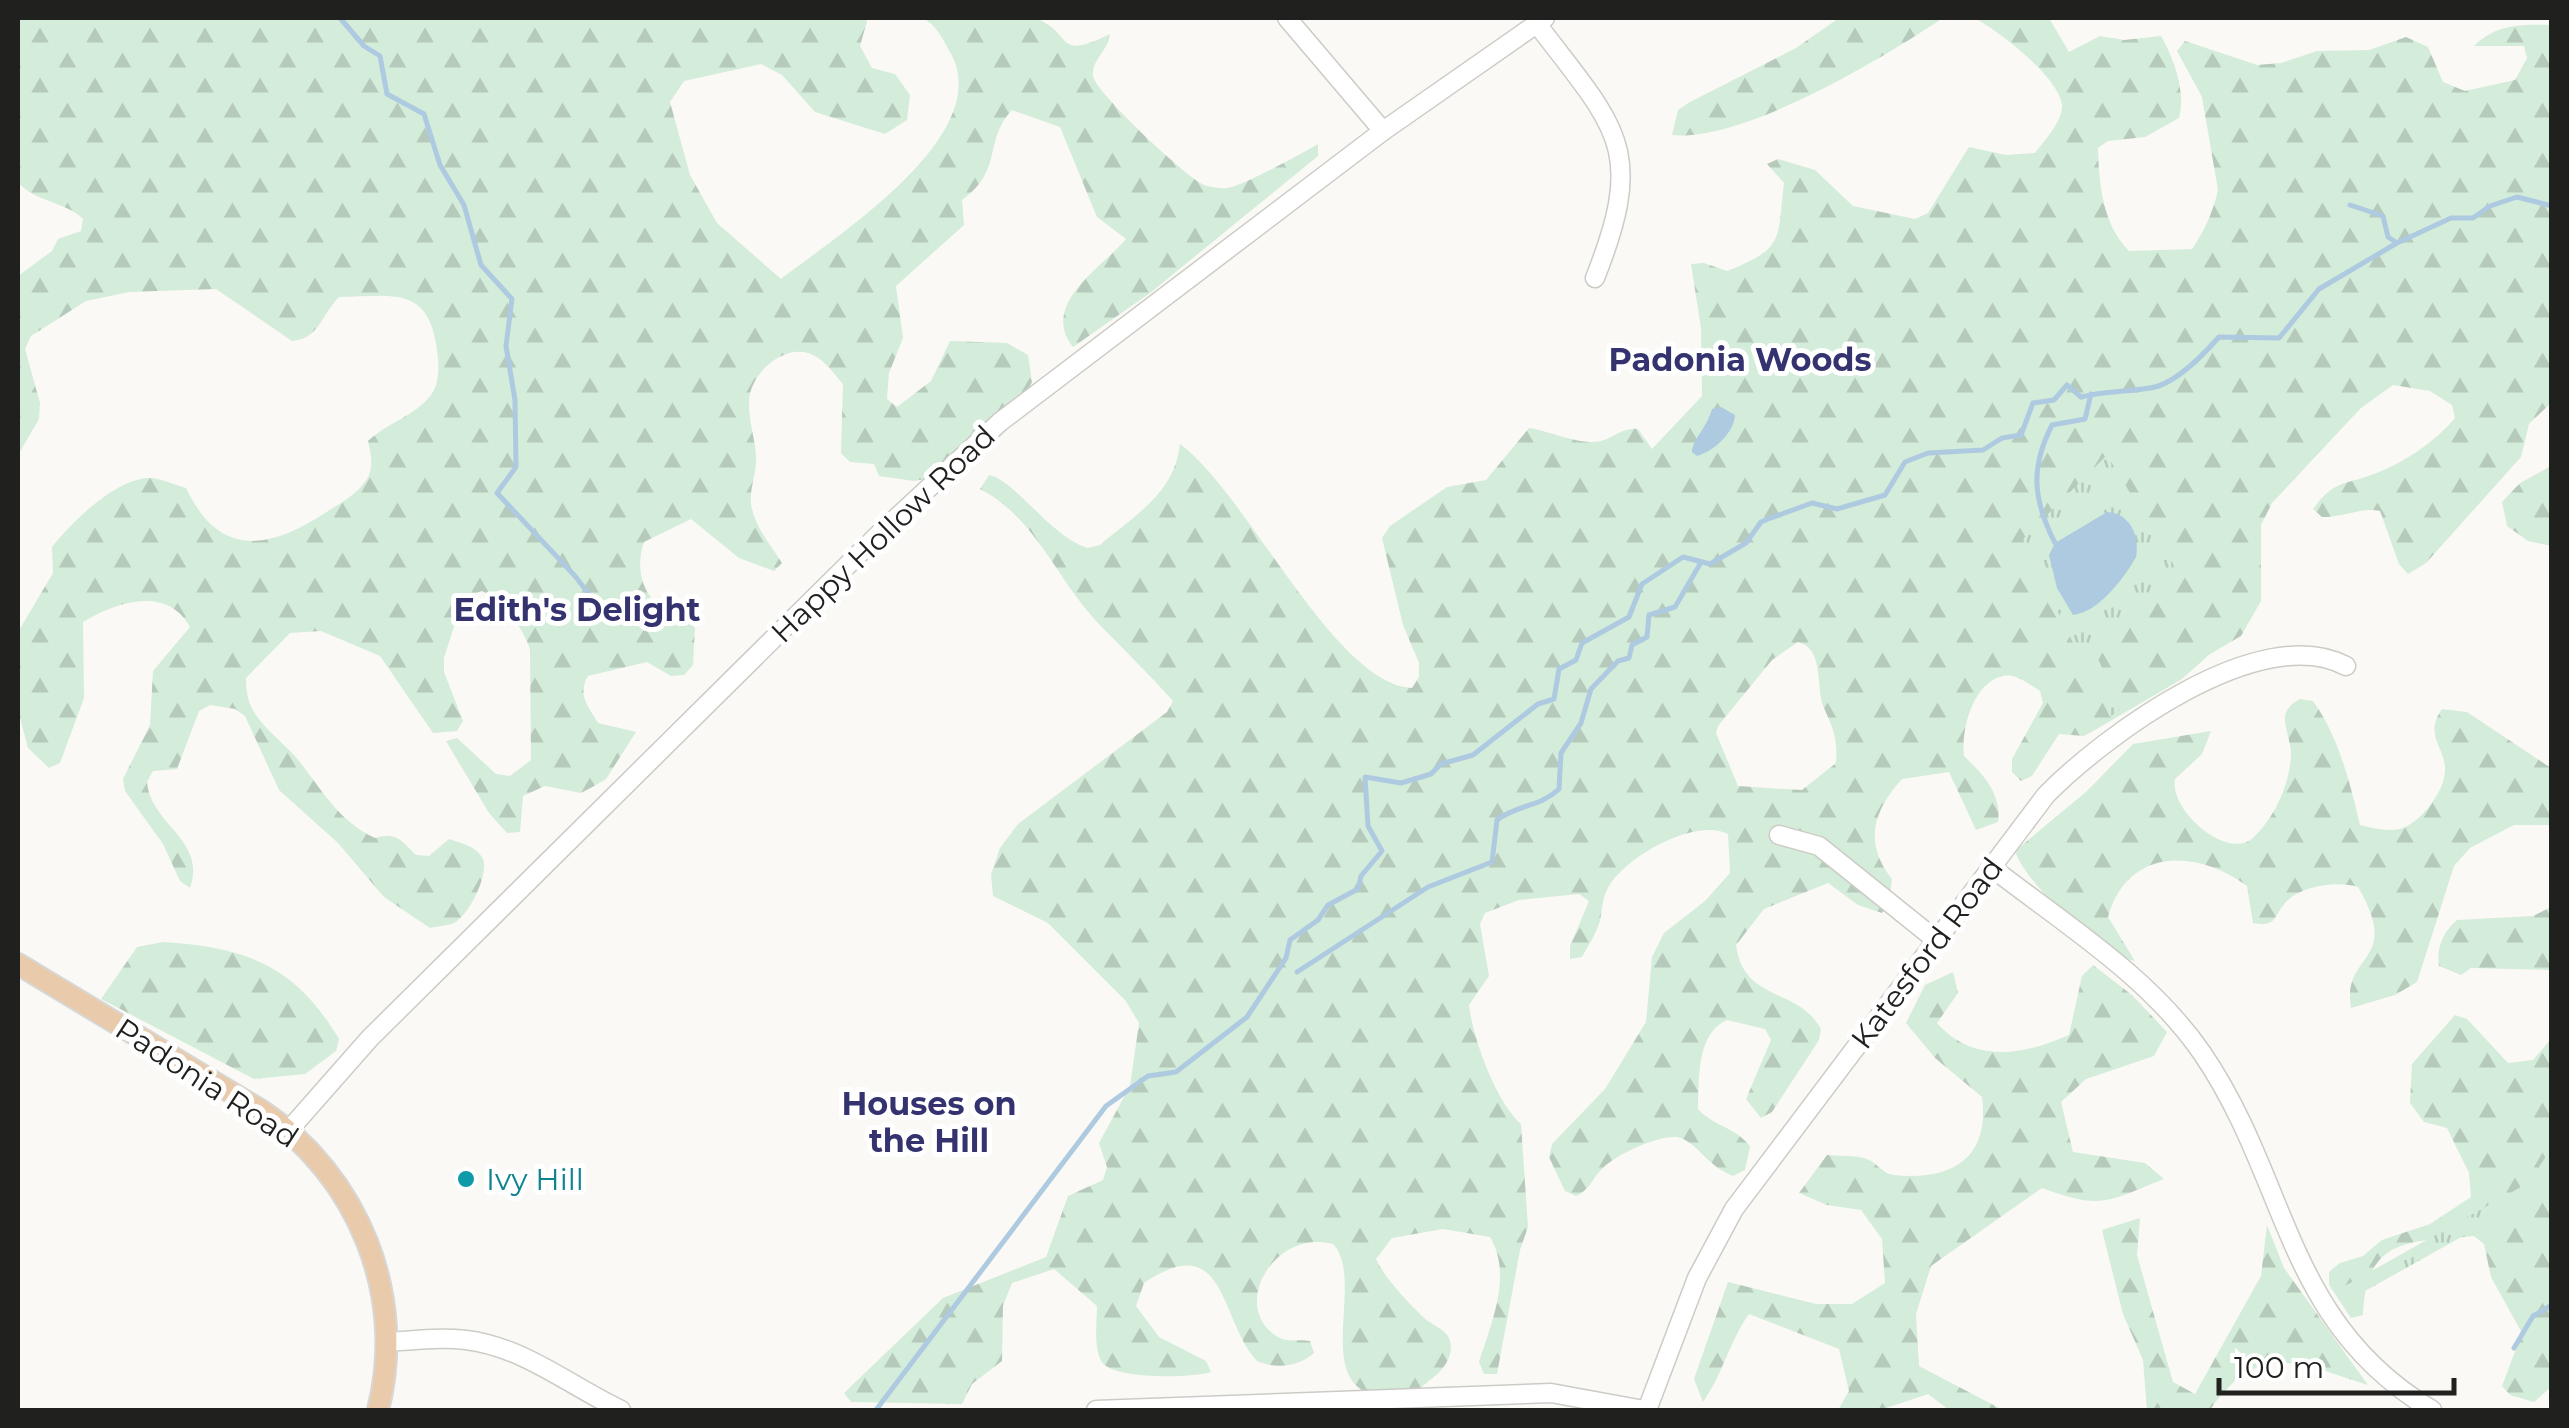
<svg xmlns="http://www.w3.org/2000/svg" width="2569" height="1428" font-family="Montserrat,sans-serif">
	<defs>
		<pattern id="forest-firs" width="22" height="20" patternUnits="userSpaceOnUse" patternTransform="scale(2.5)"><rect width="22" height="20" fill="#d4ecda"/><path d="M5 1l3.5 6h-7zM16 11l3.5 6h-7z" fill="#b6cabb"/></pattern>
		<pattern id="park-tufts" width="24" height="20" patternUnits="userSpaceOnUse" patternTransform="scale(2.5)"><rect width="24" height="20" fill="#d4ecda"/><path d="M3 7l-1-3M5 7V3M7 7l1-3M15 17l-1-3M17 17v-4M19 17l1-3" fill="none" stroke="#b6cabb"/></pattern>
	</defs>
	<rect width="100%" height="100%" fill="#fbf9f5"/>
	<!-- forest -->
	<g fill="url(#forest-firs)" fill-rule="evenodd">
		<path d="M18,18H868L860,46L872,68L895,74L910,95L907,120L885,134L815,112L782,75L761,64L684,81L670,102L690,175L717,223L781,279C835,237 998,134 950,52C942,38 937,25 922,18C945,18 1018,11 1035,18C1075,33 1053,62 1110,34C1109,50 1091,60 1093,76C1095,92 1187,178 1204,185C1209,187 1222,189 1227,188C1241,187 1303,153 1318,144V156L1150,293L1073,347C1039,304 1103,267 1126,239L1097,217L1060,127L1012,110C983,141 1004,170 962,200L964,225L896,286L903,338L889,373L887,399L897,407L931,381L950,341L1007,343L1028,355L1032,382L1020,406L926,479L914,481L879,476L874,464L850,462L841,453L843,384C832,372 824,358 808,353C781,345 750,375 749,401C748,422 757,443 756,463C755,478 748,494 752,509C756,528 772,547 782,563L774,571L739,558L691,519L644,542C636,563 640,594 662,607C675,614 685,615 695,628L693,665L684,675L671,676L647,662L588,676C577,695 588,706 598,723L636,732L606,779L596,785L581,793L545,786L523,796L520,832L507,833L489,813L446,741L457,738L496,774L510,776L531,760L530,650C524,628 503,603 482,591L471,595L457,617L444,658V672L463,721L457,731L433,733L380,656L321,631L290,633L246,678C246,692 248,704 256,715C266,730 282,742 294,755C321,787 336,820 375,838C396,831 402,841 416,855L429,856L449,839C460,843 477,846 483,859C489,875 469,915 454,923C448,926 437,926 430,928L384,897L338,843L279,790L245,716L235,709L210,705L199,711L177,769L153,771L147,782C151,826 207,839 190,888L180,881L163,844L125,791L123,779L150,725L153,671L190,627C167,585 116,602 83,622L84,698L60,763L49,768L28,748L18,710V632L53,573L52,547C72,522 114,480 148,478C159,477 175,485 186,488C219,558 268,550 325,513C340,503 357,495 367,479C374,467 371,455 368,441C387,423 415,416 431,395C440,383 439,364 437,350C429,285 392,296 339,297C322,314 319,339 292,341L216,289L129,292L86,301L31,336L25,349L40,403L39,419L18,455V276L52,251L58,239L81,231L83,219C65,201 34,202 18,182Z"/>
		<path d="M1839,18H1943C1883,58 1744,142 1672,135L1678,110L1690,102L1796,48Z"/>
		<path d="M1974,18H2049L2069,52L2100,36L2124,40L2161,36C2174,59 2186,91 2179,118L2145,137L2108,141L2098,148C2099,184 2102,223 2129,251L2192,249C2205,230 2213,212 2218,190L2202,97L2177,51L2185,41L2257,65L2281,63L2317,51L2369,50L2406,37L2428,47L2443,82L2465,91L2515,80L2527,58L2524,46H2474C2496,24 2522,24 2551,25V403L2529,424L2521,457L2426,563L2408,574L2399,564L2380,511C2362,507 2342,518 2322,517L2313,509C2336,477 2347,486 2379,472C2406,461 2436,441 2455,418L2452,405L2430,391L2393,385L2361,408L2272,503L2261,525V601L2241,636L2210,654L2182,679L2095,730L2084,736L2059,734L2032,776L2021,781L2012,772V759L2043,703L2040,691C2029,684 2016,673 2003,676C1972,683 1961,731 1964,756C1983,774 2002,794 1998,822L1976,830L1949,772L1902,779C1872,812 1864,844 1892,879L1889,903L1882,913L1858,905L1828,883L1764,909L1736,945C1744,1003 1797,986 1821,1029L1819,1040L1772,1112L1761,1118L1746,1099L1771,1040L1765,1029L1727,1020C1696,1034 1699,1079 1698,1109C1713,1126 1735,1127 1750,1146L1745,1170L1733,1176C1708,1166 1700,1147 1683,1139C1667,1130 1615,1155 1603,1168C1592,1178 1591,1189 1576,1196L1565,1191L1549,1157L1552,1144L1605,1089L1646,1022L1652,957L1664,933L1705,901L1730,873L1728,834C1695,817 1622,858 1607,890C1602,899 1602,912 1600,921C1596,934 1588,946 1582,957L1570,959V946L1589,901L1579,894L1519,900L1485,913L1480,924L1489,976L1469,1005C1473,1039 1496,1102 1521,1124L1528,1227L1520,1250L1497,1374H1484L1479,1362C1491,1324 1513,1275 1490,1237L1443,1229L1392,1238L1376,1259C1386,1280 1407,1301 1424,1318C1431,1324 1443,1329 1448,1336C1456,1351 1446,1367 1435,1376C1424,1385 1410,1398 1396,1398C1302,1399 1369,1283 1333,1244C1272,1228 1228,1311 1280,1338C1288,1342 1300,1339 1310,1341L1314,1353C1299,1367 1275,1369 1257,1361C1219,1320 1227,1227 1144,1283L1136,1306L1159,1337L1206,1361L1211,1372C1192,1378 1114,1380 1102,1362C1093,1348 1097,1322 1097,1306L1054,1269L1012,1283L1003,1306L1002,1361L972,1384L962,1404L851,1402L844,1393L943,1298L1046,1257L1068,1196L1103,1180L1107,1167L1099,1143L1130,1086L1139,1023L1125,1000L1048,923L993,896L991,874L1000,848L1018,824L1167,712L1173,701C1149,674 1123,649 1098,623C1057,580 1035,517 980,489L989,475C1015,480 1049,535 1087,548L1100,545C1136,514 1174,494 1180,444C1247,493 1334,684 1412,688L1419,677V663L1403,625L1382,538L1390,526L1447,487L1486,480L1529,428C1550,431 1581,446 1601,441C1616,437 1622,427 1638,429L1652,449L1702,396L1701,328L1691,264L1704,263L1727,271C1785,248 1777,241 1784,183L1767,164L1778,159L1815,170L1853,206L1915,219L1928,213L1969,147L2006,155L2035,153C2044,141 2063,121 2062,105C2059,77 1998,30 1974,18ZM1798,642C1825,649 1815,687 1824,708C1833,729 1838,738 1836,763L1802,790L1738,786L1716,733L1718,726L1772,660Z"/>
		<polygon points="2551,466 2552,466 2551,546 2528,541 2507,526 2502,502 2520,483"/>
		<path d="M2300,699L2313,701C2339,737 2350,783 2360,825C2373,828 2387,832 2400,829C2420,824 2447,789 2445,768C2444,746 2424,735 2442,709L2467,712L2551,768V825H2514L2470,848L2454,866L2417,982L2395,995L2351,1008C2341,952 2403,964 2358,887C2338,881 2305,885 2288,900C2273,914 2279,928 2253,923L2247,886C2196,848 2127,848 2108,917L2135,961C2102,956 2025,883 2015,851L2087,791L2133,744L2211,731L2202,754L2175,779C2169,810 2227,861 2253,838C2275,817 2290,784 2291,754C2291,742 2284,727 2285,716C2287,707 2293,703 2300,699Z"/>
		<path d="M2551,907V970L2471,968L2461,975L2439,966C2436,948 2443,932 2457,920L2533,916Z"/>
		<path d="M163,942C245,947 295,965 339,1039L336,1051L305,1074L254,1079L101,999L137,947Z"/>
		<path d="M2093,965L2132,995L2167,1032L2154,1056L2086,1079L2061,1102L2073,1152L2145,1163L2164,1179C2106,1202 2102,1210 2042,1188L1931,1266L1916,1314L1919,1366L2003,1410H1949L1928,1394L1880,1410H1838L1849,1391L1839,1349L1749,1314C1729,1342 1723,1374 1703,1402L1694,1379L1728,1282L1816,1304H1852L1885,1283L1882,1239L1861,1210L1827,1205L1799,1193L1827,1155C1839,1156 1856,1155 1867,1159C1877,1163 1883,1174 1894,1175C1952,1181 1990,1158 1982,1097L1935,1058L1906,1023L1925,985L1953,972L1958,993L1937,1023C1973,1064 2024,1055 2069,1035L2082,976Z"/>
		<path d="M2455,1015L2467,1019L2508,1063L2533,1060L2551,1039V1387L2534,1402L2510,1395L2502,1386L2522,1333L2491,1277L2484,1244L2474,1236C2410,1242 2366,1236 2363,1315L2351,1318L2329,1285V1272L2340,1263L2363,1256L2382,1240L2430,1224L2471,1197L2469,1173L2447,1128L2424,1122L2410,1103L2412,1064Z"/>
		<path d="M2140,1218L2137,1255L2173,1382L2195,1394L2261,1276L2267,1225L2284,1268L2368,1385C2301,1364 2259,1339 2210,1410H2147L2143,1360L2123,1314L2102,1230Z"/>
	</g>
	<!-- park -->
	<g fill="url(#park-tufts)">
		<polygon points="2107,455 2175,567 2092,646 2121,709 2110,717 2022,540"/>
		<polygon points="2551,1149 2551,1175 2538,1194 2342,1304 2334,1292 2528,1183"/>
	</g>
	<!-- water -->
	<g fill="#aecae1">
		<path d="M1721,407L1735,415C1734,433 1714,451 1697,456L1692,452C1692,440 1708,426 1712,409Z"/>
		<path d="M2107,512C2130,513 2140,536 2136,557C2124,578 2099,612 2073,615L2057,588L2049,555L2055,543Z"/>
	</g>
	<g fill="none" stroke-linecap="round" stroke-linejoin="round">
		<!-- stream -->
		<g stroke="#aecae1" stroke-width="5">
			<polyline points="340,18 364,46 380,56 387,94 424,114 440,165 464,205 481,265 512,299 506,346 515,400 516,467 497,493 575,576 608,619"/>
			<polyline points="2350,205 2383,216 2388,237 2397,243"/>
			<path d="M2055,543C2033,500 2030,468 2052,425L2085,419L2091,394"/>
			<path d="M1297,972L1428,887L1492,862L1497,820C1516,805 1540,807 1559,789L1561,753L1581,723L1591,689L1618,661L1629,658L1632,645L1647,637L1649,615L1675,607L1700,564"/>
			<polyline points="2514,1348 2533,1316 2552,1305"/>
			<path d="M876,1410L1106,1106L1148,1076L1176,1072L1247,1017L1286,958L1290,940L1318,920L1328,905L1358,889L1361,876L1382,851L1368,826L1365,777L1401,783L1431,774L1441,764L1473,755L1538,704L1554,699L1559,669L1576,660L1582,643L1629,617L1642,584L1683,557L1710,564L1746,543L1761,522L1768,519L1812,503L1837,509L1885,495L1905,462L1928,453L1983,450L2002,438L2021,435L2033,403L2054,400L2067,385L2081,397C2104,391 2126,392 2150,388C2175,385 2203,355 2219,337L2279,338L2319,289L2397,243L2451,218H2473L2490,206L2517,197L2552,206"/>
		</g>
		<defs>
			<g id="minor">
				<polyline points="1287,18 1383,131"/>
				<path d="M1537,24C1616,128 1647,147 1595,278"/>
				<polyline points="1779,835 1819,846 1936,940"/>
				<path d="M1991,867C2063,923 2149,976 2202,1053C2290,1182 2284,1322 2432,1410"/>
				<polyline points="289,1130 370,1038 880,533 1000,422 1383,131 1545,18"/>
				<path d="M388,1342C414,1340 441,1337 466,1340C524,1347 570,1386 621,1410"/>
				<polyline points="1096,1410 1551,1393 1644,1410"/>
				<path d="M1647,1410L1697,1278L1734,1209L2046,795C2104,736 2260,620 2346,666"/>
			</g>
			<path id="major" d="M18,964L262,1111C359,1177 407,1296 378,1410"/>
		</defs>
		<!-- minor casing -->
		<use href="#minor" stroke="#cccbc6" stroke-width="21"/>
		<!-- major casing -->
		<use href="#major" stroke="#d7d7d6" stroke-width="24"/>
		<!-- minor -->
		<use href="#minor" stroke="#fff" stroke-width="18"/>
		<!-- major -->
		<use href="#major" stroke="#e9caab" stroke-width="20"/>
	</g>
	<!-- markers -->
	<circle fill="#0f9aa8" stroke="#fff" stroke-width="4" cx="466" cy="1179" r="10"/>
	<g text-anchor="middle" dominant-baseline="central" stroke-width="10" stroke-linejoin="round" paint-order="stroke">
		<!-- street labels -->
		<g font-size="30" fill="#20201e" stroke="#fff">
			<text transform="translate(883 534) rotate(-44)">Happy Hollow Road</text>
			<text transform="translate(1927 953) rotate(-53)">Katesford Road</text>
			<text transform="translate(207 1083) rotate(33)">Padonia Road</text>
		</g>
		<!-- culture labels -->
		<g font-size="30" fill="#0d838f" stroke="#fff" text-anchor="start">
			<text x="486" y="1179">Ivy Hill</text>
		</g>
		<!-- neighbourhood labels -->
		<g font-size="32" font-weight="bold" fill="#34336f" stroke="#fff">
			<text x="1740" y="359">Padonia Woods</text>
			<text x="577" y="609">Edith's Delight</text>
			<text x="929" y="1103">Houses on<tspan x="929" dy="37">the Hill</tspan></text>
		</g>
	</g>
	<!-- border -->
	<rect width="2569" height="1428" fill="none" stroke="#20201e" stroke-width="40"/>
	<!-- scale -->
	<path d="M2219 1378v15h235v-15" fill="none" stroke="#20201e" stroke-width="5"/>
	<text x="2234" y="1378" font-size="30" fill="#20201e" stroke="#ffffff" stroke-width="8" paint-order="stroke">100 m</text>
</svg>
